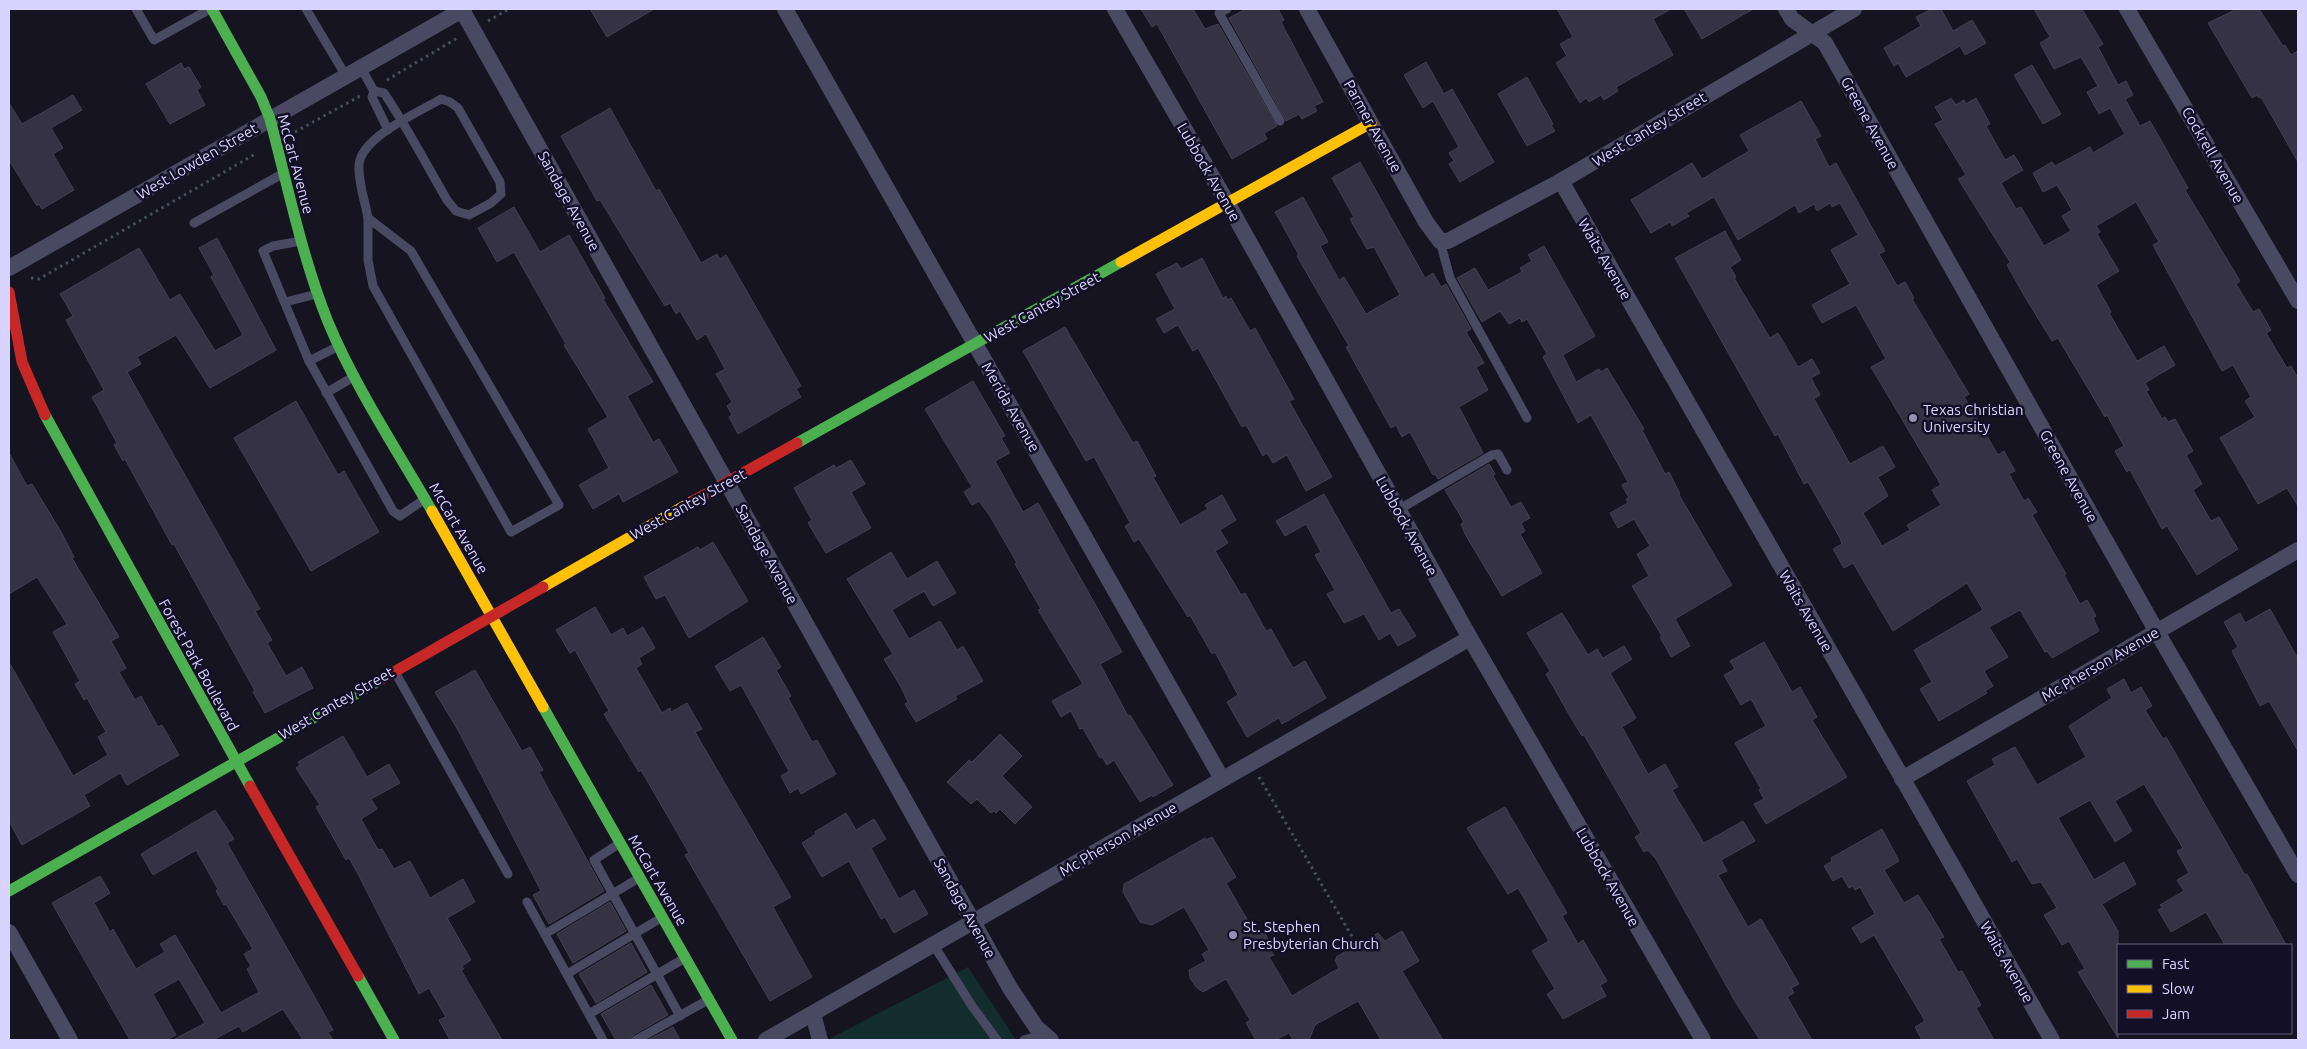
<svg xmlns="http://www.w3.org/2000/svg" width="2307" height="1049" viewBox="0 0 2307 1049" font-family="Ubuntu,sans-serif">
<rect width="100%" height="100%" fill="#161421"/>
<!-- green -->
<polygon fill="#132c2d" points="968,967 1016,1040 827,1040"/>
<!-- building -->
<g fill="#343243" stroke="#433f54">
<polygon points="590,9 654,9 607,37"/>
<polygon points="1141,9 1193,9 1205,29 1218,24 1277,126 1264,133 1267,139 1232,159 1157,24 1152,27"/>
<polygon points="1246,9 1278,9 1284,20 1281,22 1323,102 1314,106 1317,111 1302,119 1299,114 1286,121 1229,18"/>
<polygon points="1557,9 1671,9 1653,19 1673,55 1616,87 1618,91 1604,100 1601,95 1589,102 1586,98 1580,103 1556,63 1567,56 1560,44 1573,37"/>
<polygon points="1684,9 1753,9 1702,39"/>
<polygon points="1932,9 1941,9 1953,31 1972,20 1986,43 1965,55 1960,46 1906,77 1898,63 1894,66 1884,48 1921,26 1916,17"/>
<polygon points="2034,9 2082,9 2103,44 2098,47 2118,85 2126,81 2133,95 2125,99 2140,126 2150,121 2188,188 2185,190 2240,281 2236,284 2253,312 2259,309 2271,330 2266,333 2287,368 2291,366 2298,379 2298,506 2287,488 2258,504 2220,438 2255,417 2245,401 2251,397 2233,365 2222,371 2153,245 2159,242 2136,202 2096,226 2100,232 2097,234 2119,271 2096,285 2111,312 2109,313 2137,361 2164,346 2175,365 2145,383 2149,390 2146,391 2162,419 2165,417 2168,422 2175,419 2193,451 2186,455 2202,484 2193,490 2211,521 2219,517 2238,549 2197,575 2167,526 2162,529 2130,470 2127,472 2115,451 2124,446 2107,415 2105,417 2058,338 2052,341 2025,297 2007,265 2010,262 1958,179 1966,175 1935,124 1943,120 1935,107 1951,98 1956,105 1964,100 1966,104 1976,98 1990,124 1986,126 2005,160 2014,155 2023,170 2001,183 2016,209 2021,207 2044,246 2071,231 2062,216 2072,210 2057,185 2043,192 2033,173 2052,162 2055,166 2090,147 2093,153 2125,134 2110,108 2099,114 2087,92 2098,86 2081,57 2054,69 2040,43 2050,37"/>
<polygon points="2237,9 2259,9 2283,46 2285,45 2291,55 2298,51 2298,162 2261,97 2259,98 2257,95 2252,98 2208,23"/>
<polygon points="1426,62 1444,94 1452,89 1494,162 1460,182 1449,164 1454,161 1449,153 1459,147 1433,101 1423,108 1404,75"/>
<polygon points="181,63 184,69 189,67 201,87 197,90 205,105 170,124 146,84"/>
<polygon points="2032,65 2061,114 2045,123 2043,124 2014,75"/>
<polygon points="1527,77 1553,124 1551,125 1555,131 1527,146 1498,94"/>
<polygon points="73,95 82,110 51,128 63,148 53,154 74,190 42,209 39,204 37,206 9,160 9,103 22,124"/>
<polygon points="1801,101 1821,136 1815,139 1829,167 1836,163 1885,251 1879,254 1897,286 1905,282 1914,298 1912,299 1969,394 1964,397 1998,455 2004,451 2015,471 2009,474 2024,501 2028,498 2037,512 2032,515 2066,574 2064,575 2080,604 2087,600 2096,616 2093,618 2099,631 2052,658 2047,651 2045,652 2020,610 1989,627 2008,657 1984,671 1993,686 1985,691 1987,693 1939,721 1920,689 1932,682 1914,650 1983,610 1967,583 1893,631 1853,563 1844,568 1833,549 1842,544 1840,538 1808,482 1804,484 1778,434 1775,436 1675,258 1725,231 1741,260 1730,267 1736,277 1734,278 1770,338 1778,333 1798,367 1812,359 1820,373 1811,378 1820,395 1814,399 1850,464 1883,446 1895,467 1878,477 1888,496 1863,513 1882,546 1910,530 1907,525 1941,505 1932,490 1941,485 1871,367 1886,359 1856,305 1822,323 1812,305 1850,284 1831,250 1858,235 1840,203 1832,207 1830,203 1817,211 1814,204 1799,213 1795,205 1738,240 1714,197 1686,213 1689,216 1672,226 1670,222 1651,233 1631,200 1692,163 1702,179 1749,151 1740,135"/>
<polygon points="610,108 656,191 659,189 701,263 717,254 720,259 726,255 801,386 796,389 801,397 738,434 729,417 732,415 727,406 732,402 716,374 725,369 706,334 697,340 680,311 676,314 670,303 665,306 600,200 597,201 561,136"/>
<polygon points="1360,162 1425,278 1433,273 1441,287 1446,284 1471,329 1466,332 1484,363 1476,367 1488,390 1459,407 1483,453 1438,479 1435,474 1433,475 1410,432 1402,437 1396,425 1391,428 1346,347 1349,346 1297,256 1299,255 1275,212 1303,197 1328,242 1320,246 1339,280 1344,277 1366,314 1400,295 1374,247 1367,249 1350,219 1354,217 1332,178"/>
<polygon points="514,207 540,252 569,235 605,298 603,299 653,382 627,396 653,442 659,439 678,472 623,502 619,494 593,509 579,485 609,468 588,429 608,417 564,345 566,344 514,252 497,262 478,228"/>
<polygon points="217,238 276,350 210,388 176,335 137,357 141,364 127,372 260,609 255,611 272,640 267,643 286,676 302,667 313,688 265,713 253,692 255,691 174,544 172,545 125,459 123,461 114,445 117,443 92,397 104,390 66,320 73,316 60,294 139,248 170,300 180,294 215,351 243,335 211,277 214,275 199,248"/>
<polygon points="1544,246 1595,336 1563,355 1576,382 1599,369 1601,372 1607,368 1644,429 1642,430 1665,474 1669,472 1680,494 1679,495 1732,585 1675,619 1690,646 1671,657 1660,637 1662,636 1632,586 1649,576 1637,554 1650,546 1634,519 1618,528 1610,513 1628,503 1626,499 1629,498 1622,485 1628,482 1591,415 1578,423 1543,357 1547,354 1527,319 1522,322 1520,318 1509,324 1500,311 1482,322 1457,278 1475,268 1488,290 1522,272 1520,268 1532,261 1528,255"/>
<polygon points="1202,258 1223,298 1226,296 1227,300 1231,298 1250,331 1255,328 1294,399 1289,401 1332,477 1306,491 1287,455 1273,463 1267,453 1263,456 1246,425 1242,427 1198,348 1193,351 1178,325 1164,333 1156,319 1175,309 1156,274 1177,263 1181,269"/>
<polygon points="1065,327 1133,443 1137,441 1156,476 1153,477 1180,525 1208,509 1205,505 1222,495 1236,520 1220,530 1228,543 1215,551 1241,595 1245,593 1266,631 1271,629 1293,668 1305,661 1326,698 1282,724 1279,718 1247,737 1227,702 1238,695 1215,652 1212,654 1190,615 1188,617 1139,539 1134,542 1125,526 1130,523 1126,515 1094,457 1086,461 1023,351"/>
<polygon points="973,381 1005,436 1001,438 1010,453 995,461 1023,512 1038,503 1122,652 1100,664 1128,716 1130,715 1173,785 1153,797 1152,795 1140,802 1114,760 1107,765 1102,757 1100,758 1083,728 1080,729 1071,711 1061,717 1052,701 1083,684 1038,610 1041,609 1015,564 1017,563 990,516 979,501 972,505 964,492 972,487 925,409"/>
<polygon points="296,401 338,475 344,471 379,532 311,571 234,438"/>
<polygon points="9,453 27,486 32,484 60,530 74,557 72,558 119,637 111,641 126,668 119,672 135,700 141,696 158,727 162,725 179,755 127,785 120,773 84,795 90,806 22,845 9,821 9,662 73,776 108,755 98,737 106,732 87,698 84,700 75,684 80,681 53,632 67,624 37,577 9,594"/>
<polygon points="851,460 865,484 851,492 871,528 826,553 808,523 812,520 794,488 834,465 836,468"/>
<polygon points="1489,464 1495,474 1493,476 1511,507 1521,502 1530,518 1521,523 1525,531 1520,534 1542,573 1502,596 1465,534 1461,524 1464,522 1445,490"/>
<polygon points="1324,494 1391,613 1399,609 1416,636 1398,646 1390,633 1379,640 1364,614 1344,623 1327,594 1335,590 1315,555 1321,552 1306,524 1285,536 1276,521"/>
<polygon points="713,542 748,601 689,638 665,595 656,599 644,577 698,547 700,550"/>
<polygon points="891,552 907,579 937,561 956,593 933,606 924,591 892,610 909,639 940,621 957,650 963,646 983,681 955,696 957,699 916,722 905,704 908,702 901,687 884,659 893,654 847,579"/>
<polygon points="595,607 611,635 623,628 627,636 643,627 655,648 639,658 642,664 636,668 662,713 670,708 671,712 687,703 702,729 695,732 791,897 773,907 812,977 770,1001 685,855 689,853 641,770 639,772 604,714 609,711 575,650 570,653 556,630"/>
<polygon points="2270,609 2298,659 2298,751 2269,701 2260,706 2232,651 2238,647 2224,622 2240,613 2245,623"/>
<polygon points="1562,613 1588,655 1597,649 1603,658 1624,646 1632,659 1610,673 1636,718 1622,727 1648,774 1665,764 1678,787 1672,790 1704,843 1743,821 1755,841 1721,860 1727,871 1718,875 1748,927 1761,919 1799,984 1791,988 1794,993 1787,997 1812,1040 1760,1040 1736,1003 1656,859 1648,850 1644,852 1635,837 1641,833 1584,735 1582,736 1570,716 1546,674 1550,671 1527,633"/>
<polygon points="763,637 781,667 776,670 791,696 788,698 812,742 817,740 836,774 801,794 798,788 790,793 781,776 789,771 741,685 730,691 715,666"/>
<polygon points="1764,642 1792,692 1800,687 1817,717 1812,720 1847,777 1766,824 1754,804 1764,799 1759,790 1761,789 1735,743 1766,726 1751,699 1741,705 1724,675 1735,669 1730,661"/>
<polygon points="475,670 522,751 530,747 543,770 539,772 604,891 549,924 533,895 541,891 458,730 435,692"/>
<polygon points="2124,679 2131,693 2141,687 2152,706 2145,710 2163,739 2166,737 2245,875 2247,874 2286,945 2225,945 2206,912 2171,932 2158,910 2162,908 2160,905 2184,891 2177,880 2189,873 2177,851 2183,848 2144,784 2115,801 2132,831 2115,842 2090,800 2058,818 2094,880 2124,862 2136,884 2102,904 2118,931 2118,1038 2078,972 2085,969 2069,941 2062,945 2044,915 2057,908 2041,882 2032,884 2017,859 2012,862 1967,781 1995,765 1992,759 2015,747 2037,785 2086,757 2069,726 2112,698 2107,689"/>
<polygon points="1000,734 1022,756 1002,776 1032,807 1015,824 1000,809 996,813 994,811 991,813 977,799 971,804 947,782 969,760 972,762"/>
<polygon points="343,736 367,777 389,764 400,783 371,799 377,809 361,819 378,850 382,849 394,869 410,861 430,898 463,879 475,902 447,918 471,960 462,966 464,969 461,970 502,1040 450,1040 439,1020 446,1017 429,988 419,994 357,872 349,858 346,860 316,807 320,805 296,768 300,765 298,762"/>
<polygon points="1505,807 1567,913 1562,916 1578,944 1583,940 1607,981 1600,985 1606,996 1563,1019 1547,994 1555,989 1532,951 1549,941 1518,888 1508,894 1467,828"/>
<polygon points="215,810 234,839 227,843 313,994 333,1030 328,1032 333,1040 303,1040 283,1009 243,1032 239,1026 213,1040 173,1040 205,1023 179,979 153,994 176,1035 167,1040 130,1040 52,903 100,876 110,893 94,903 110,932 113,929 136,969 165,952 160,944 175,935 221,1013 259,992 247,969 251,966 244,954 253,949 226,904 224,905 216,891 218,889 196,850 153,875 141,854"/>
<polygon points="846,813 856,830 874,819 886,839 871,848 899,899 914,890 928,914 894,933 885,917 881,919 849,861 822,877 802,843 816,834 815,832 818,830"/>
<polygon points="1882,829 1899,861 1884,870 1904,903 1918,895 1932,917 1944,937 1939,939 1958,972 1962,971 1981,1005 1976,1008 1994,1040 1922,1040 1915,1027 1925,1021 1874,935 1861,943 1852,928 1875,914 1860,887 1855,890 1853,886 1849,888 1842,876 1833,881 1824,866 1832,861 1831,858"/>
<polygon points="1212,837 1236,877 1226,883 1255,933 1259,930 1262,934 1264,932 1273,948 1270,950 1274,955 1269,957 1292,996 1339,968 1335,960 1337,959 1336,957 1378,933 1385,941 1402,931 1419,961 1402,971 1443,1040 1381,1040 1358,1001 1315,1025 1309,1040 1293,1040 1289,1033 1275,1040 1256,1040 1246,1023 1250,1020 1226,979 1203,992 1196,987 1190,978 1189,970 1206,961 1202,954 1209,950 1184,907 1152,925 1140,922 1123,892 1124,884 1205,838 1206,840"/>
<polygon points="610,902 626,931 573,963 557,934"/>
<polygon points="631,943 647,972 596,1003 579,974"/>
<polygon points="651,985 668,1015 633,1035 630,1040 616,1040 601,1014"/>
<polygon points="673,1027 680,1040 648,1040"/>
</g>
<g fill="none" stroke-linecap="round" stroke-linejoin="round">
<!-- path -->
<g stroke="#44505f" stroke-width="3" stroke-dasharray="2.5 4" stroke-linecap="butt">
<polyline points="488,21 509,9"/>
<polyline points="387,80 459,37"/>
<polyline points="295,132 360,96"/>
<polyline points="31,278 39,279 257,153"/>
<polyline points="1259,777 1357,945"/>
</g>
<!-- lane -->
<g stroke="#4a4962" stroke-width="9">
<polyline points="136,9 154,40 210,9"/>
<polyline points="306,9 346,76"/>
<polyline points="1227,9 1219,13 1280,121"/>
<polyline points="361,68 374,91 372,97 388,130"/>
<polygon points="368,218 411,251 559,505 511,532 373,286 368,260"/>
<path d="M368,218C365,201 358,182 359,165C361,137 419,112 441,99L450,102L458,108L500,182L501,194L491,203L469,215L456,211L447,200C426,164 407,127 384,93L374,91"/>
<polyline points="194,223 284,173"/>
<polyline points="301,241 273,246 263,251 309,361 393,511 400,516 425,499"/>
<polyline points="1440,241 1450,278 1527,418"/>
<polyline points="285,302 317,294"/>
<polyline points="309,361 339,346"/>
<polyline points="326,393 355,376"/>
<polyline points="1398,510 1492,455 1498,454 1507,470"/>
<polyline points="395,672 508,874"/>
<polyline points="620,843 594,860 680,1016"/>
<polyline points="527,902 603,1040"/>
<polyline points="545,934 639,878"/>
<polyline points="933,944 972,1006 997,1040"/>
<polyline points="567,974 661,918"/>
<polyline points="589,1014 685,958"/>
<polyline points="636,1040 708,1000"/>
<polyline points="1024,1040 1044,1034"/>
</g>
<!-- street -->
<g stroke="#4a4962" stroke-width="16">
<polyline points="785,9 1222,779"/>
<polyline points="1115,9 1228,204 1470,638 1703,1040"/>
<polyline points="1307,9 1426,222 1440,241 1448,241 1561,181 1854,9"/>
<polyline points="1786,9 1792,19 1825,43 2157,632 2298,875"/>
<polyline points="2127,9 2298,301"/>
<polyline points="462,10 1010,988 1036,1027 1051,1040"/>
<polyline points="1561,181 2052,1040"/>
<polyline points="9,268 464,9"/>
<polyline points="1902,779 2298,550"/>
<polyline points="9,932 70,1040"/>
<polyline points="813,1014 820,1040"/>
<polyline points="766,1040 1470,638"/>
</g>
<!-- fast -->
<g stroke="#4caf50" stroke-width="11">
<path d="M212,9L261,97L270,119C288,187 302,257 328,322C355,387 397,450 432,511"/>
<polyline points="45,415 250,786"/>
<polyline points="797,443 1121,262"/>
<polyline points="543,707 732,1040"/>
<polyline points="9,891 380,680"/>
<polyline points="358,976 394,1040"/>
</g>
<!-- slow -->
<g stroke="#ffc107" stroke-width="11">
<polyline points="1121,262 1371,123"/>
<polyline points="432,511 543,707"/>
<polyline points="543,587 693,501"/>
</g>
<!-- jam -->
<g stroke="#c62828" stroke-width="11">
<polyline points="9,292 22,362 45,415"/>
<polyline points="693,501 797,443"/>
<polyline points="380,680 543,587"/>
<polyline points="250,786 358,976"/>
</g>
</g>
<!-- markers -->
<g fill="#9591b1" stroke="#130f26" stroke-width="2">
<circle cx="1913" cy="418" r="5"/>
<circle cx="1233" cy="935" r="5"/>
</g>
<g text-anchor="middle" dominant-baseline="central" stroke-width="5" stroke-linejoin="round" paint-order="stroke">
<!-- street labels -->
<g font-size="15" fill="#d9d4ff" stroke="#130f26">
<text transform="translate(1870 123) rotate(61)">Greene Avenue</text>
<text transform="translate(1373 126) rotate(61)">Parmer Avenue</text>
<text transform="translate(1649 129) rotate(-31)">West Cantey Street</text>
<text transform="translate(2213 155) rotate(60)">Cockrell Avenue</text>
<text transform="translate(197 161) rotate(-30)">West Lowden Street</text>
<text transform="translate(296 164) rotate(75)">McCart Avenue</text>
<text transform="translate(1209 172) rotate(60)">Lubbock Avenue</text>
<text transform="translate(569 201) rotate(61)">Sandage Avenue</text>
<text transform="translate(1605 259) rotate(60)">Waits Avenue</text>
<text transform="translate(1042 307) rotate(-29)">West Cantey Street</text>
<text transform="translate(1011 407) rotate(60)">Merida Avenue</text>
<text transform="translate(2069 476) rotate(61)">Greene Avenue</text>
<text transform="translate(688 504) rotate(-29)">West Cantey Street</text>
<text transform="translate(1407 526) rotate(61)">Lubbock Avenue</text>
<text transform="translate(459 528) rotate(60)">McCart Avenue</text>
<text transform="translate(767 554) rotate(61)">Sandage Avenue</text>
<text transform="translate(1806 611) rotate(60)">Waits Avenue</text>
<text transform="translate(2100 664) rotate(-30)">Mc Pherson Avenue</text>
<text transform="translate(199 665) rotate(61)">Forest Park Boulevard</text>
<text transform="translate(336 703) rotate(-30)">West Cantey Street</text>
<text transform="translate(1118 839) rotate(-30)">Mc Pherson Avenue</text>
<text transform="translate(1608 877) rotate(60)">Lubbock Avenue</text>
<text transform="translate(658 880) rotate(60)">McCart Avenue</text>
<text transform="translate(965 908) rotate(61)">Sandage Avenue</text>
<text transform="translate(2007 962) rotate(60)">Waits Avenue</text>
</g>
<!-- poi labels -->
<g font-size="15" fill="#d9d4ff" stroke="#130f26" text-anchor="start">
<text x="1923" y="409">Texas Christian<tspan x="1923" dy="17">University</tspan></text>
<text x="1243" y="926">St. Stephen<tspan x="1243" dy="17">Presbyterian Church</tspan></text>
</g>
</g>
<!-- border -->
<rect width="2307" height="1049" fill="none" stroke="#d9d4ff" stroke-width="20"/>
<!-- legend -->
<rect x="2117" y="944" width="175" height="90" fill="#130f26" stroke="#625e7d"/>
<rect x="2127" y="960" width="25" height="8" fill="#4caf50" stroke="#625e7d"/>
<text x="2162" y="969" font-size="15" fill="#d9d4ff">Fast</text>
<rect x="2127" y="985" width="25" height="8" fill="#ffc107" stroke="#625e7d"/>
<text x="2162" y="994" font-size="15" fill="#d9d4ff">Slow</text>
<rect x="2127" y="1010" width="25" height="8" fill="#c62828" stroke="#625e7d"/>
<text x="2162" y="1019" font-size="15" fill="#d9d4ff">Jam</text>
</svg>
